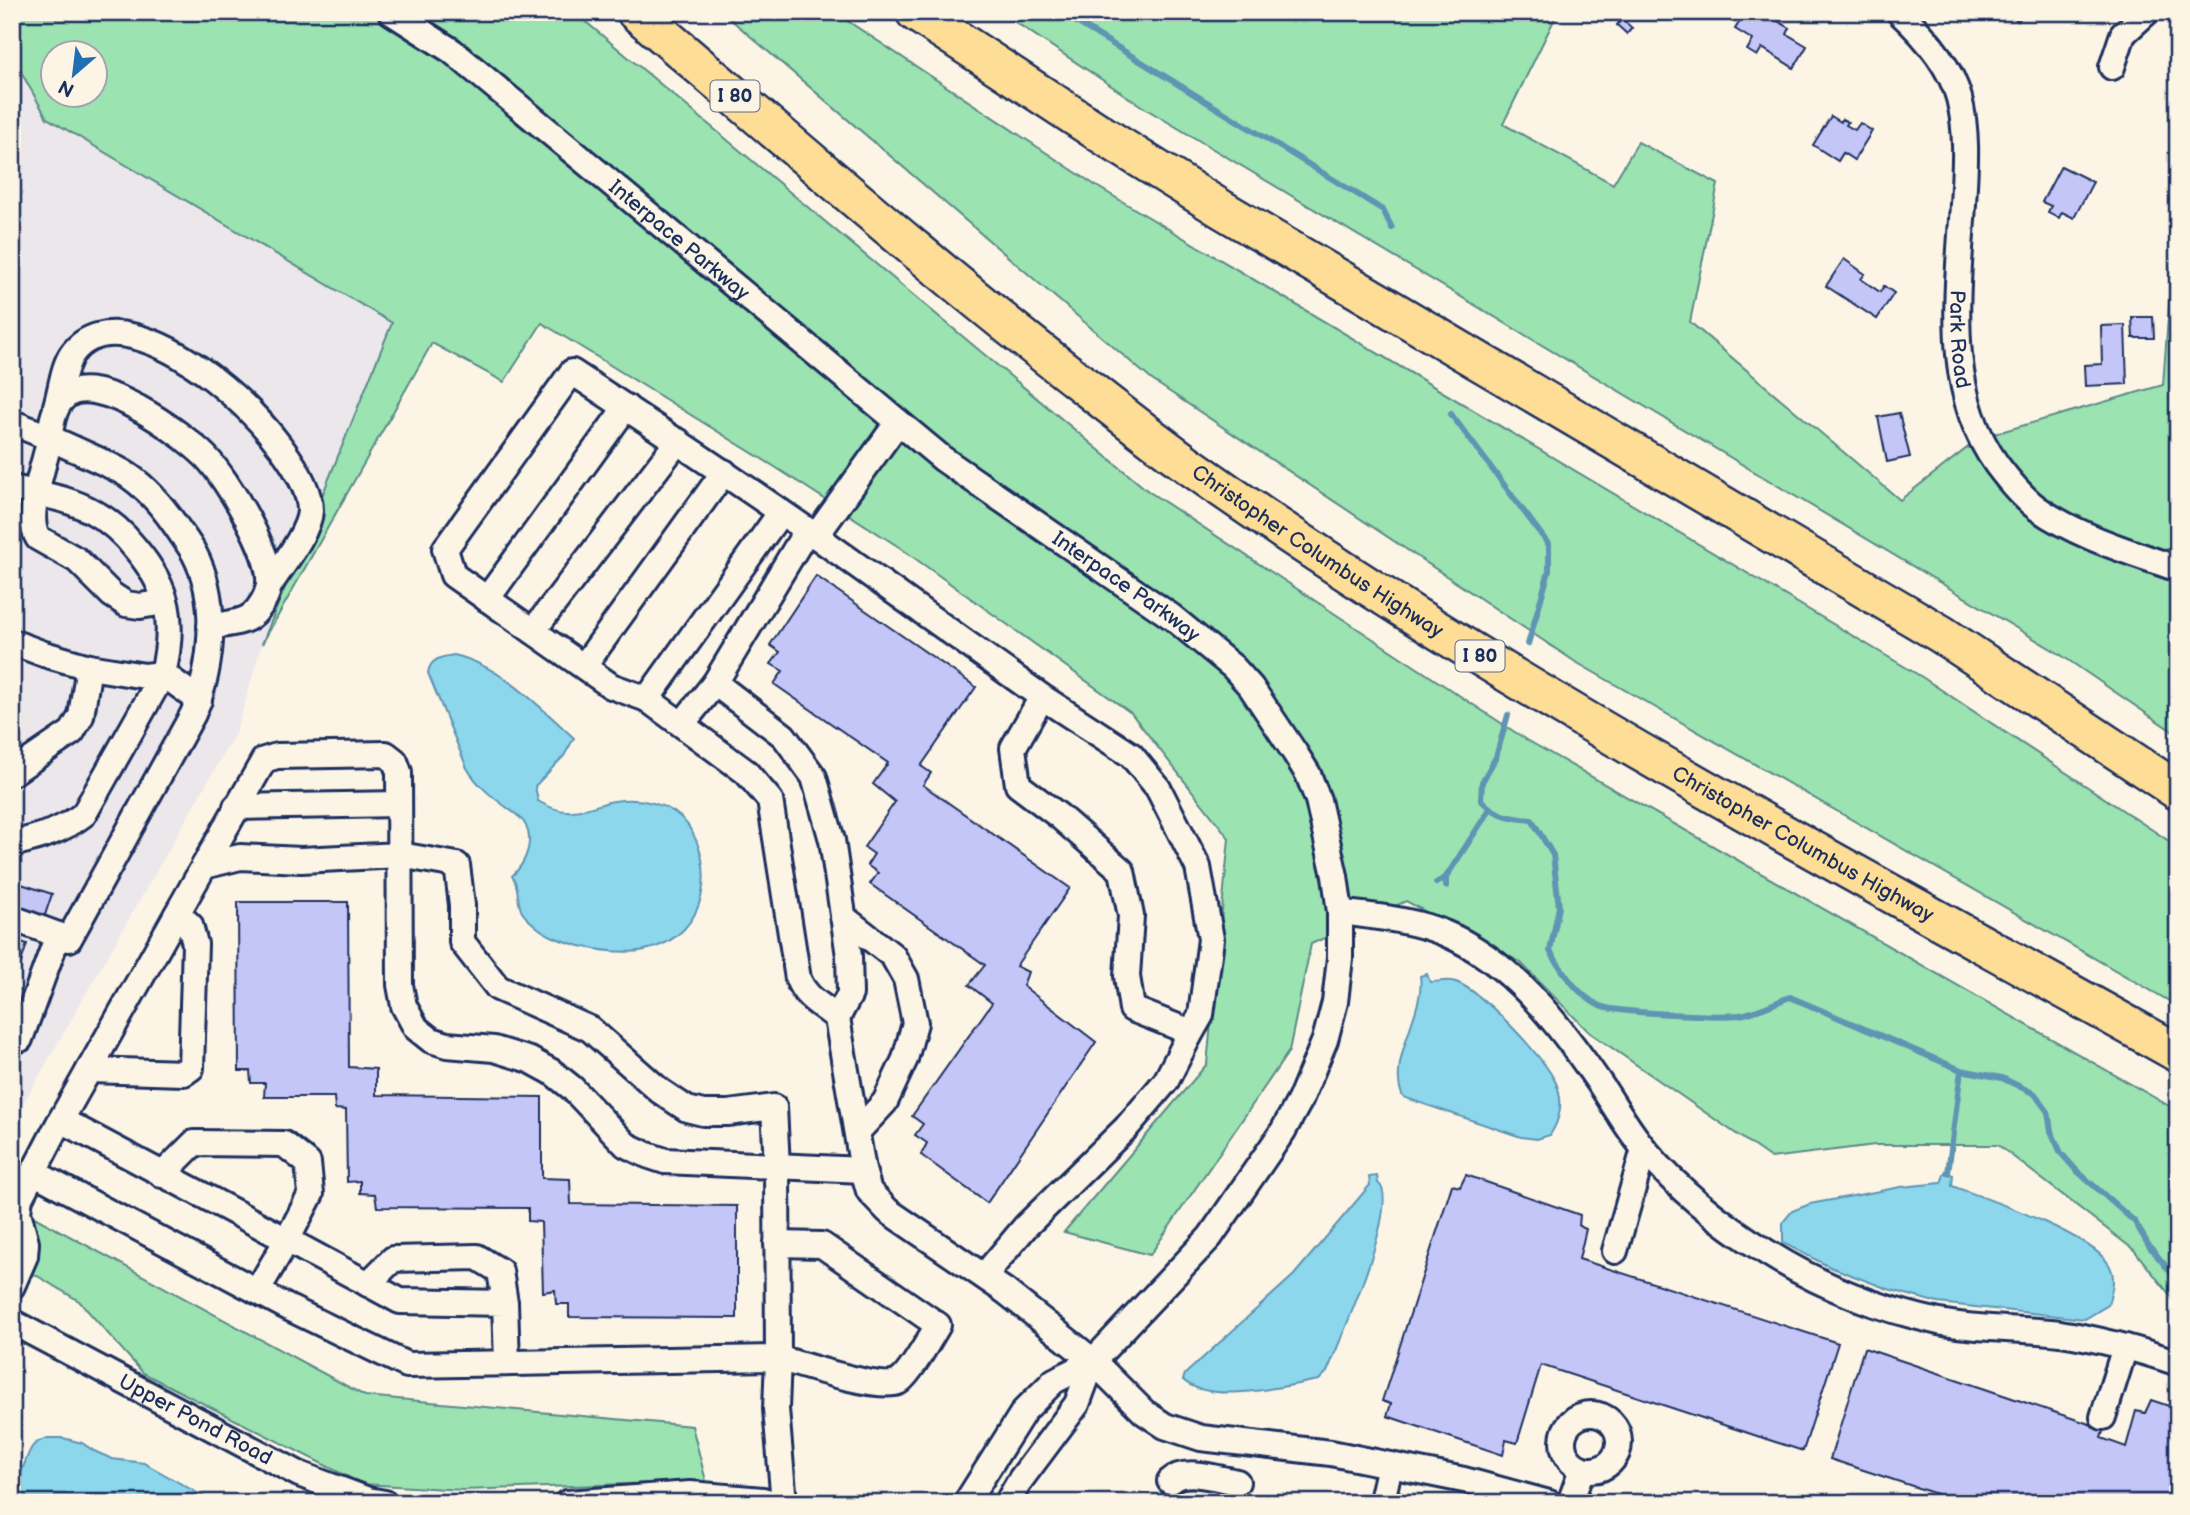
<svg xmlns="http://www.w3.org/2000/svg" width="2190" height="1515" viewBox="0 0 2190 1515" font-family="'Balsamiq Sans',sans-serif">
<rect width="100%" height="100%" fill="#fcf5e5"/>
<filter id="ink" filterUnits="userSpaceOnUse"><feTurbulence type="fractalNoise" baseFrequency=".0143" numOctaves="2"/><feDisplacementMap in="SourceGraphic" scale="14" xChannelSelector="R" yChannelSelector="G"/><feConvolveMatrix kernelMatrix="1 2 1 2 8 2 1 2 1" color-interpolation-filters="sRGB"/></filter>
<g filter="url(#ink)">
<!-- built -->
<polygon fill="#ebe7eb" points="12,56 47,118 393,323 262,644 236,732 12,1123"/>
<!-- green -->
<g fill="#9be3b1" stroke="#5b8988" stroke-width="2" fill-rule="evenodd">
<path d="M14,12H574L1148,491L1527,740L2178,1111V1305L2134,1250L1998,1145H1875L1771,1158L1589,1032L1520,962L1406,901L1311,944L1289,1051L1150,1255L1064,1232L1207,1064L1229,838L1131,713L899,547L775,467L542,323L504,382L432,343L262,644L392,323L47,118L12,56ZM52,52H94V94H52Z"/>
<polygon points="722,12 834,12 1098,187 1922,677 2178,847 2178,1006 1574,661 1152,380"/>
<polygon points="1000,12 1558,12 1503,124 1613,184 1638,142 1718,184 1690,322 1900,500 1980,438 2163,385 2174,237 2178,242 2178,735 2058,653 1146,109"/>
<polygon points="12,1205 365,1396 692,1426 706,1481 463,1490 362,1484 143,1373 79,1301 14,1262 17,1227"/>
</g>
<!-- water -->
<g fill="#8cd7ec" stroke="#5f94b3" stroke-width="2">
<path d="M454,655C501,666 539,706 574,738L564,756L535,786L538,801C548,807 561,812 573,811C587,810 601,803 614,801C639,797 671,803 687,824C718,868 706,935 649,949C627,955 602,951 580,946C566,942 549,937 537,927C532,923 525,917 522,912C516,901 520,886 512,876C526,863 536,839 523,821C520,816 511,811 506,807C490,795 477,785 467,768L428,673C430,659 441,657 454,655Z"/>
<path d="M1427,974L1430,982C1437,982 1445,980 1452,981C1477,985 1546,1059 1556,1083C1564,1101 1560,1120 1550,1135L1537,1139L1521,1137L1403,1097C1386,1061 1426,1011 1420,976Z"/>
<path d="M1945,1172L1953,1175L1952,1186C1988,1199 2087,1233 2108,1263C2117,1276 2112,1291 2108,1305L2085,1319L1938,1303L1888,1289L1830,1267L1783,1243V1222L1792,1211L1810,1204L1901,1187L1941,1183Z"/>
<path d="M1377,1176L1378,1183C1403,1200 1338,1345 1327,1372L1319,1380C1285,1386 1210,1405 1183,1380L1185,1374L1294,1275L1370,1185L1369,1177Z"/>
<path d="M48,1438H63L82,1443L94,1451L112,1459L144,1463L215,1503H13C15,1491 26,1456 32,1447C36,1441 42,1440 48,1438Z"/>
</g>
<g fill="none" stroke-linecap="round" stroke-linejoin="round">
<!-- stream -->
<g stroke="#5f94b3" stroke-width="6">
<polyline points="1060,12 1383,210 1392,228"/>
<polyline points="1451,414 1549,545 1549,571 1528,644"/>
<path d="M1508,715L1496,757L1482,782L1481,800C1496,816 1511,818 1532,820L1553,855L1559,907L1550,951C1563,972 1577,995 1600,1006C1615,1013 1719,1017 1739,1015C1755,1013 1774,1003 1790,997L1961,1070L2002,1078L2035,1094L2048,1112L2051,1131L2061,1153L2076,1170L2135,1222L2149,1246L2178,1281"/>
<polyline points="1436,883 1446,877"/>
<polyline points="1446,886 1446,877 1490,809"/>
<polyline points="1948,1173 1961,1070"/>
</g>
</g>
<!-- building -->
<g fill="#c4c6f8" stroke="#1b2f5e" stroke-width="2">
<polygon points="1746,12 1771,12 1769,16 1790,28 1787,34 1807,46 1794,68 1762,48 1757,56 1747,50 1753,40 1735,29"/>
<polygon points="2007,12 2025,12 2018,21"/>
<polygon points="1622,19 1632,28 1627,34 1617,25"/>
<polygon points="1831,116 1841,122 1842,119 1848,122 1846,125 1855,130 1860,123 1872,131 1854,160 1843,153 1838,161 1813,145"/>
<polygon points="2061,166 2093,182 2074,218 2062,212 2059,218 2048,212 2051,206 2042,202"/>
<polygon points="1844,259 1865,274 1861,279 1880,292 1884,286 1894,293 1877,319 1826,286"/>
<polygon points="2132,317 2153,317 2154,338 2133,338"/>
<polygon points="2125,325 2127,384 2085,386 2084,365 2102,364 2101,326"/>
<polygon points="1899,413 1910,457 1887,462 1878,417"/>
<polygon points="816,576 976,687 921,766 931,773 923,785 1070,888 1016,966 1028,972 1023,986 1096,1042 987,1203 921,1155 927,1143 915,1135 923,1124 912,1116 992,1003 969,985 985,965 870,884 878,873 867,865 874,854 864,847 895,802 873,784 888,763 774,684 783,671 771,664 780,652 770,645"/>
<polygon points="12,881 52,894 44,918 12,907"/>
<polygon points="238,902 348,902 349,1067 376,1069 376,1095 542,1097 542,1178 570,1179 571,1204 737,1206 737,1318 569,1317 569,1304 556,1304 555,1290 543,1292 541,1222 528,1221 528,1208 377,1207 375,1194 360,1193 360,1181 347,1182 346,1110 335,1109 334,1097 264,1097 265,1083 251,1083 250,1071 239,1071"/>
<polygon points="12,939 27,944 12,990"/>
<polygon points="1466,1175 1580,1215 1579,1226 1586,1229 1579,1259 1838,1343 1803,1451 1541,1365 1517,1443 1506,1440 1503,1455 1387,1416 1391,1404 1382,1401 1452,1185 1460,1187"/>
<polygon points="1864,1348 2104,1429 2101,1438 2126,1447 2136,1411 2145,1413 2151,1400 2178,1409 2178,1503 1964,1503 1830,1459"/>
</g>
<g fill="none" stroke-linecap="round" stroke-linejoin="round">
<!-- minor casing -->
<g stroke="#1b2f5e" stroke-width="30">
<g id="minor">
<path id="s1" d="M391,12L452,51L943,459L1172,617L1233,667L1251,687L1295,753L1308,774L1318,800L1335,876L1340,912V958L1335,1002L1325,1040L1300,1100L1283,1131L1210,1237L1093,1361L1054,1381L1024,1411L966,1503"/>
<path id="s2" d="M1899,12C1924,35 1950,65 1959,98C1968,133 1965,168 1963,204C1958,291 1943,390 1997,465C2009,481 2021,496 2037,508C2078,537 2131,552 2178,569"/>
<polyline points="2112,67 2123,34 2147,12"/>
<path d="M56,406C61,390 63,367 72,354C129,276 311,445 310,511C309,532 281,567 269,586"/>
<path d="M12,423C36,431 58,442 81,452C97,460 114,466 129,476C148,489 163,507 176,526C182,535 189,544 194,553C219,600 213,666 193,714L69,939L12,918"/>
<path d="M12,488C40,494 70,498 95,513C111,522 124,534 135,548C170,589 175,622 163,674L84,814C62,831 40,837 12,844"/>
<path d="M781,512L647,699L611,686L453,575L445,549L572,372C651,424 730,476 807,530L816,536L898,422"/>
<polyline points="816,536 1042,697 1013,748 1018,785 1059,816 1122,871 1131,916 1127,976 1132,1009 1185,1030 1189,1036 1201,1015 1211,939 1198,867 1158,788 1131,755 1042,697"/>
<polyline points="487,599 626,407"/>
<path d="M165,602L140,606L126,604L112,595L77,560L38,538C25,518 42,472 47,450C51,432 51,407 66,396C97,371 183,434 206,457C227,479 272,553 269,584C268,595 260,609 251,616C240,624 223,624 210,627"/>
<polyline points="533,631 678,441"/>
<polyline points="12,642 44,654 89,667"/>
<polyline points="584,666 724,472"/>
<polyline points="715,683 807,530"/>
<path d="M647,699L746,772L770,800L798,979C806,999 821,1004 837,1018L863,1170L869,1191L888,1211L1005,1291L1093,1361L1144,1412L1165,1426L1201,1438L1331,1453L1464,1480L1549,1503"/>
<polyline points="682,724 715,683 784,736 814,777 832,840 849,956 850,994 837,1018"/>
<polyline points="12,773 72,732 81,716 89,667 145,676 163,674 199,700"/>
<polyline points="236,807 399,804"/>
<polyline points="204,866 264,760 277,756 386,754 395,761 399,772 400,985 404,1006 416,1028 431,1040 447,1045 494,1049 530,1060 552,1072 572,1088 626,1145 647,1155 665,1161 863,1170"/>
<path d="M1340,912C1374,917 1412,919 1444,933C1510,960 1559,1024 1598,1081C1614,1104 1628,1130 1646,1151C1680,1192 1723,1225 1768,1253C1819,1285 1879,1309 1939,1322C1978,1330 2020,1328 2060,1333C2100,1339 2140,1350 2178,1363"/>
<polyline points="843,917 893,956 906,979 915,1023 905,1059 885,1102 857,1132"/>
<polyline points="20,1039 58,935"/>
<polyline points="89,1070 184,1073 191,1068 195,944 190,925 177,914"/>
<polyline points="61,1120 287,1240 257,1291"/>
<path d="M33,1172L287,1307L407,1365L778,1358C799,1364 881,1391 898,1382C908,1377 931,1337 938,1325L822,1245L777,1244"/>
<polyline points="162,1175 194,1143 284,1144 308,1163 311,1194 287,1240 400,1301 505,1303 507,1363"/>
<polyline points="1615,1251 1644,1149"/>
<polyline points="984,1276 1026,1226 1126,1128 1166,1081 1189,1036"/>
<polyline points="368,1284 393,1259 477,1257 500,1271 505,1303"/>
<polyline points="12,1286 25,1256 26,1243 18,1212 20,1198 58,1125 204,866 240,857 301,860 400,855 457,865 462,905 462,942 498,988 590,1029 660,1091 687,1109 703,1113 728,1113 774,1107 777,1167 778,1358 776,1409 784,1503"/>
<path id="s3" d="M12,1322L299,1474L368,1500L385,1503"/>
<circle cx="1591" cy="1442" r="28"/>
<polyline points="2103,1417 2125,1347"/>
<polyline points="1390,1465 1383,1496 1392,1503"/>
<path d="M1170,1481C1185,1467 1219,1479 1237,1482"/>
<polyline points="567,1503 690,1494 763,1500 774,1503"/>
<polyline points="1007,1503 1021,1479 1077,1404 1093,1361"/>
<polyline points="1570,1503 1582,1469"/>
</g>
</g>
<!-- highway casing -->
<g stroke="#1b2f5e" stroke-width="42">
<g id="highway">
<path id="s4" d="M636,12C786,139 934,270 1090,390C1122,415 1154,440 1187,464C1501,687 1843,865 2178,1053"/>
<polyline points="915,12 1115,143 1223,210 1941,634 2178,791"/>
</g>
</g>
<!-- minor -->
<use href="#minor" stroke="#fcf5e5" stroke-width="24"/>
<!-- highway -->
<use href="#highway" stroke="#fedd96" stroke-width="37"/>
</g>
</g>
<g text-anchor="middle" dominant-baseline="central" stroke-width="7" stroke-linejoin="round" paint-order="stroke">
<!-- shield labels -->
<g fill="#fcf5e5" stroke="#5e6a86" stroke-width="2">
<rect x="710.5" y="80.5" width="49" height="31" rx="5"/>
<rect x="1455.5" y="640.5" width="49" height="31" rx="5"/>
</g>
<g font-size="19" font-weight="bold" fill="#1b2f5e">
<text x="735" y="96">I 80</text>
<text x="1480" y="656">I 80</text>
</g>
<!-- street labels -->
<g font-size="21" fill="#1b2f5e" stroke="#fcf5e5">
<text stroke="none"><textPath href="#s1" startOffset="368">Interpace Parkway</textPath></text>
<text stroke="none"><textPath href="#s2" startOffset="348">Park Road</textPath></text>
<text stroke="none"><textPath href="#s4" startOffset="870">Christopher Columbus Highway</textPath></text>
<text stroke="none"><textPath href="#s1" startOffset="934">Interpace Parkway</textPath></text>
<text stroke="none"><textPath href="#s4" startOffset="1437">Christopher Columbus Highway</textPath></text>
<text stroke="none"><textPath href="#s3" startOffset="208">Upper Pond Road</textPath></text>
</g>
</g>
<!-- margin -->
<rect width="2190" height="1515" fill="none" stroke="#fcf5e5" stroke-width="42"/>
<rect x="21" y="21" width="2148" height="1473" fill="none" stroke="#1b2f5e" stroke-width="2.5" filter="url(#ink)"/>
<!-- north arrow -->
<g transform="translate(74 74) rotate(208)"><circle r="33" fill="#fcf5e5" stroke="#a2a6af" stroke-width="2"/>
<path d="M0-5L12 26L0 18L-12 26Z" fill="#1f6fb2"/>
<text y="-10" font-size="19" font-weight="bold" text-anchor="middle" fill="#1b2f5e">N</text>
</g>
</svg>
